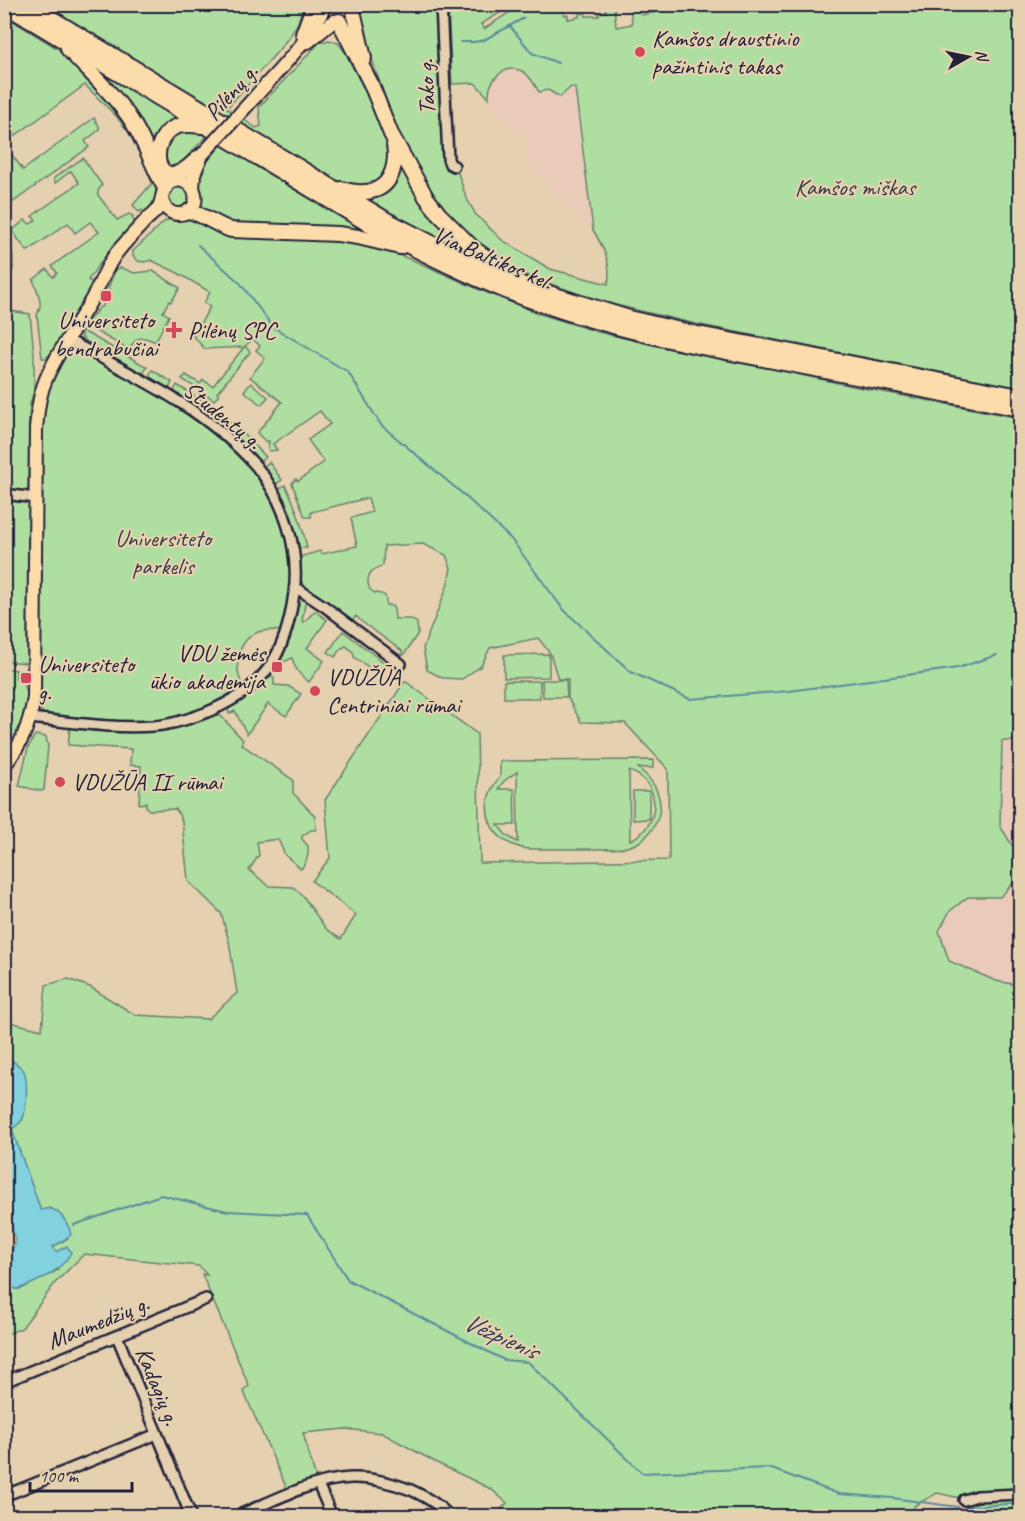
<svg xmlns="http://www.w3.org/2000/svg" width="1025" height="1521" viewBox="0 0 1025 1521" font-family="Caveat,sans-serif">
<rect width="100%" height="100%" fill="#e5d0af"/>
<filter id="ink" filterUnits="userSpaceOnUse"><feTurbulence type="fractalNoise" baseFrequency=".0167" numOctaves="2"/><feDisplacementMap in="SourceGraphic" scale="12" xChannelSelector="R" yChannelSelector="G"/><feConvolveMatrix kernelMatrix="1 2 1 2 8 2 1 2 1" color-interpolation-filters="sRGB"/></filter>
<g filter="url(#ink)">
<!-- built -->
<g fill="#eacbba">
<polygon points="505,70 519,70 529,77 539,92 548,90 560,97 571,87 575,88 593,230 556,195 525,158 528,139 501,117 491,105 489,98 488,90 493,79"/>
<polygon points="1002,741 1020,741 1020,1009 1018,985 996,981 949,961 939,931 950,911 968,897 1000,897 1014,848 1000,826"/>
</g>
<!-- green -->
<g fill="#aedfa0" stroke="#68806e" stroke-width="1.5" fill-rule="evenodd">
<path d="M522,4L563,5L564,15H568V19L579,17V14L585,13L586,16H599V13L606,12L605,5H614L616,27L632,24L630,5H640L642,15L658,12V4L1020,5V388L696,324L616,305L579,294L515,271L494,260L465,236L426,189L403,145L380,83L360,23L362,5H438L449,166L452,170H457L466,197L476,215L502,240L550,269L608,284C612,263 604,248 593,230L575,88L571,87L560,97L548,90L539,92C534,84 529,73 519,70C501,65 488,82 489,98L475,83L452,84L448,5H513L481,24L484,29Z"/>
<polygon points="41,5 303,5 298,23 291,34 278,51 227,108 256,128 261,126 259,107 319,43 329,40 338,43 345,52 385,131 482,262 437,241 360,197 198,97"/>
<path d="M5,16L68,55L89,77L122,113L135,133L157,180L155,182C158,195 154,204 144,213L142,210L139,212L133,205L152,183L135,140L116,116L85,85L5,143Z"/>
<polygon points="90,65 184,121 153,157"/>
<polygon points="94,118 99,126 99,130 85,141 89,147 5,208 5,145 23,170"/>
<polygon points="195,130 208,135 377,237 232,226 204,211 199,206 196,178 200,170 220,147 205,138 177,167 168,167 162,161 167,137 176,131"/>
<path d="M83,158L102,185L98,191V195L117,220L129,214L133,216L132,218L135,222L103,259L88,280L93,283L87,299L76,317L72,316L69,324L71,326L50,354L46,358H42L37,315C38,312 40,309 40,305C41,297 36,287 33,280L47,269L53,277L57,273L52,266L99,232L90,222L75,233L68,223L28,251H27L18,239L13,230L25,220L30,224L36,220L32,216L79,183L71,171L55,183L54,180V178Z"/>
<circle cx="179" cy="197" r="11"/>
<path d="M194,216L222,233L237,237L339,240L375,246L415,261L480,290L540,314L598,332L671,349L777,370L857,387L1020,418V741H1002L1000,826L1014,848L1018,878L1000,897H968L950,911L939,931L949,961L996,981L1018,985L1020,1009V1438L1015,1450L1016,1473L1020,1476V1509L969,1512L960,1498L937,1493L914,1506V1516H486L499,1511L507,1503L491,1489L439,1464L382,1433L345,1429L303,1433L316,1479L287,1489L243,1390L249,1386L202,1274L207,1275L199,1266L84,1254L55,1283L22,1328L5,1335L4,1287L8,1284C13,1289 16,1290 23,1288L58,1270L56,1252L53,1247L68,1238L50,1208L41,1210L40,1208L12,1130C14,1126 20,1123 22,1120C29,1109 16,1074 13,1061L5,1057V1021L42,1030L46,985L68,979L90,987L135,1015L208,1019L237,993L229,941L221,913L188,881L182,821L176,809L149,810L146,807V803L139,804L141,766L130,765L131,749L68,745L70,727C124,731 163,736 215,715L221,716L243,740L241,744L293,780V793L315,816L316,830H311L302,836V839L308,846C309,854 306,863 301,869L285,855L278,839L257,842L259,855L249,870L269,886L293,887L303,896L326,929L341,939L356,915L312,881L330,858L325,800L405,681L477,734L480,863L669,860L668,769L625,723L581,722L568,698V679H558L550,653L538,638L490,648L481,666L462,679L443,678L427,670L423,648L447,587L451,568L446,555L423,544L384,546L383,565C380,568 374,569 371,572C366,579 367,590 375,593C379,594 382,593 385,596C386,597 386,603 386,605L392,606L394,609L395,619H411L417,623L418,633L404,655H402V651L362,622L356,616L352,621L305,588L300,578L299,557L320,551L322,554L357,546L351,518L372,512L368,498L311,512V517H305L293,486L292,483L296,479L298,481L324,462L308,440L330,424L320,411L273,444L277,450L269,451L268,448L269,441L266,442L257,433L282,402L250,377L265,358L256,350L260,346L253,339L245,346L250,352L217,393L219,395L214,400L182,379L186,375L200,384L203,380L213,386L244,347L205,349L193,336L210,307L204,303L210,292L178,273L151,260L144,262L138,261L133,256V251L164,222L171,218Z"/>
<path d="M5,231C13,243 13,255 13,270L5,274Z"/>
<path d="M119,268H122L134,273L153,271L180,288L171,302L169,301L163,312L169,316L155,342C143,335 135,337 129,350L85,325L100,307H102L111,290L108,288L115,271Z"/>
<polygon points="4,310 30,314 34,354 34,391 30,404 29,418 28,490 26,492 8,492 8,426 4,425"/>
<polygon points="81,330 147,367 143,374 84,340 81,336"/>
<path d="M75,352L83,353C91,357 99,362 107,367C138,384 170,399 198,420C255,460 295,518 290,590C288,604 285,618 282,631C274,630 266,629 258,632C237,640 233,668 243,686L215,704L186,714L155,721H123L46,715L41,711L40,704L42,536V424L48,391L66,355Z"/>
<polygon points="152,370 172,382 169,389 148,378"/>
<polygon points="251,383 268,397 261,405 244,391"/>
<polygon points="177,385 211,407 206,413 174,391"/>
<polygon points="216,411 233,425 228,431 211,418"/>
<polygon points="238,428 266,457 259,462 232,435"/>
<polygon points="269,462 282,480 276,484 263,467"/>
<path d="M285,485C296,505 302,525 307,548H299L290,517L278,490Z"/>
<polygon points="4,497 29,501 31,504 31,535 28,535 27,652 30,652 29,662 27,663 5,661"/>
<path d="M302,596L306,598L302,621L304,622L315,611L327,620L307,648L324,661L309,682C299,674 296,671 292,658L284,662L281,660L293,626L299,599Z"/>
<polygon points="343,631 387,665 380,675 354,657 353,652 346,646 340,649 335,657 328,652"/>
<polygon points="549,654 549,677 504,678 504,655"/>
<path d="M5,668L16,670V679L21,680C39,706 18,736 5,759Z"/>
<polygon points="269,676 272,676 274,678 274,685 288,686 301,694 286,716 268,704 247,734 241,723 235,711 229,714 228,708 259,687"/>
<polygon points="542,680 566,680 567,697 543,697"/>
<rect x="504" y="681" width="36" height="17"/>
<polygon points="35,735 46,737 48,746 44,790 41,791 19,786 28,748"/>
<path d="M653,760V768H638C651,778 660,790 660,807C659,825 645,843 627,847C617,850 605,848 594,849C572,849 551,849 529,849C490,845 474,806 500,777V761ZM629,771C662,781 662,827 630,840ZM517,772L518,842H517L506,835L498,825H515L514,789H498L504,781Z"/>
<polygon points="633,791 649,791 649,819 633,820"/>
</g>
<!-- water -->
<path fill="#81d1de" stroke="#5b8b9d" stroke-width="1.5" d="M4,1057C11,1060 20,1065 24,1071C28,1079 27,1112 22,1120C20,1124 14,1126 12,1130L40,1208L41,1210C45,1209 49,1208 52,1209C61,1212 70,1226 71,1235L53,1247L56,1252L67,1246L71,1252C62,1271 38,1282 18,1289L12,1288L8,1284L5,1276V1265L15,1244V1237L5,1207Z"/>
<g fill="none" stroke-linecap="round" stroke-linejoin="round">
<!-- stream -->
<g stroke="#5b8b9d" stroke-width="2">
<polyline points="510,26 532,53 558,63"/>
<polyline points="460,42 474,42 484,40 524,18"/>
<polyline points="198,245 240,283 273,327 348,372 381,425 464,495 511,539 563,609 631,672 690,699 789,691 958,668 997,655"/>
<polyline points="74,1225 161,1195 227,1211 307,1215 348,1280 504,1360 528,1362 642,1473 769,1468 839,1494 892,1498 958,1507"/>
<polyline points="965,1507 1020,1503"/>
</g>
<!-- minor casing -->
<g stroke="#22223b" stroke-width="14">
<g id="minor">
<polyline points="441,4 448,159 450,164 454,166"/>
<polyline points="4,494 36,498"/>
<polyline points="295,587 324,606 401,664"/>
<path d="M30,718C70,722 113,729 153,726C171,725 189,719 205,713C265,689 286,655 294,593C300,550 284,499 256,466C205,408 134,376 68,340"/>
<polyline points="117,1336 191,1516"/>
<polyline points="4,1382 206,1299"/>
<polyline points="318,1484 332,1516"/>
<polyline points="4,1496 157,1434"/>
<polyline points="964,1500 977,1496 1020,1494"/>
<path d="M237,1516C273,1501 311,1480 351,1478C371,1477 393,1483 411,1490C424,1496 440,1505 449,1516"/>
</g>
</g>
<!-- major casing -->
<g stroke="#22223b" stroke-width="16">
<g id="major">
<polyline points="302,34 313,4"/>
<polyline points="308,42 334,21"/>
<path d="M254,98C274,75 313,37 323,9"/>
<polyline points="193,188 194,174 202,155"/>
<path d="M4,766C22,744 29,726 34,698L36,428C38,411 39,395 46,379C58,350 79,323 94,295C102,281 107,264 118,251C127,240 137,230 146,220C150,216 156,212 159,207C163,199 161,189 170,183C180,177 193,183 195,194C200,216 167,223 162,199"/>
</g>
</g>
<!-- highway casing -->
<g stroke="#22223b" stroke-width="18">
<g id="highway">
<polyline points="28,4 387,220 461,258 529,287 629,318 693,333 1020,396"/>
<path d="M4,5L378,230C429,257 481,283 535,302C613,330 694,346 774,361C856,377 938,393 1020,409"/>
<polyline points="354,15 364,58"/>
<polyline points="339,21 371,84 391,134 426,197 439,214 473,248 503,269"/>
<path d="M68,49C89,72 114,94 131,120C145,141 152,166 165,188"/>
<path d="M202,155C194,161 185,173 174,174C152,177 152,134 178,126C186,124 195,125 202,126"/>
<path d="M341,189C352,192 364,194 375,190C393,184 397,161 394,145"/>
<path d="M189,211C204,215 217,225 231,230L338,234L358,237L400,247"/>
</g>
</g>
<!-- minor -->
<use href="#minor" stroke="#e5d0af" stroke-width="9"/>
<!-- major -->
<use href="#major" stroke="#fddcac" stroke-width="12"/>
<!-- highway -->
<use href="#highway" stroke="#fddcac" stroke-width="14"/>
<!-- major-bridge casing -->
<g stroke="#22223b" stroke-width="16" stroke-linecap="butt">
<polyline id="major-bridge" points="202,155 254,98"/>
</g>
<!-- major-bridge -->
<use href="#major-bridge" stroke="#fddcac" stroke-width="12"/>
</g>
</g>
<!-- markers -->
<g fill="#d1495b" stroke="#e5d0af" stroke-width="2">
<circle cx="640" cy="52" r="6"/>
<rect x="100" y="290" width="12" height="12" rx="3"/>
<path d="M171 321h6v6h6v6h-6v6h-6v-6h-6v-6h6z"/>
<rect x="271" y="661" width="12" height="12" rx="3"/>
<rect x="20" y="672" width="12" height="12" rx="3"/>
<circle cx="315" cy="691" r="6"/>
<circle cx="60" cy="782" r="6"/>
</g>
<g text-anchor="middle" dominant-baseline="central" stroke-width="4.5" stroke-linejoin="round" paint-order="stroke">
<!-- poi labels -->
<g font-size="24" fill="#22223b" stroke="#e5d0af" text-anchor="start">
<text x="652" y="38">Kamšos draustinio<tspan x="652" dy="28">pažintinis takas</tspan></text>
<text x="106" y="320" text-anchor="middle">Universiteto<tspan x="106" dy="28">bendrabučiai</tspan></text>
<text x="188" y="330">Pilėnų SPC</text>
<text x="265" y="653" text-anchor="end">VDU žemės<tspan x="265" dy="28">ūkio akademija</tspan></text>
<text x="38" y="664">Universiteto<tspan x="38" dy="28">g.</tspan></text>
<text x="327" y="677">VDUŽŪA<tspan x="327" dy="28">Centriniai rūmai</tspan></text>
<text x="72" y="782">VDUŽŪA II rūmai</text>
</g>
<!-- street labels -->
<g font-size="24" fill="#22223b" stroke="#e5d0af">
<text transform="translate(426 87) rotate(-92)">Tako g.</text>
<text transform="translate(231 92) rotate(-48)">Pilėnų g.</text>
<text transform="translate(493 258) rotate(23)">Via Baltikos kel.</text>
<text transform="translate(223 415) rotate(39)">Studentų g.</text>
<text transform="translate(98 1322) rotate(-22)">Maumedžių g.</text>
<text transform="translate(158 1386) rotate(68)">Kadagių g.</text>
</g>
<!-- park labels -->
<g font-size="24" fill="#373e4a" stroke="#e5d0af">
<text x="855" y="187">Kamšos miškas</text>
<text x="163" y="538">Universiteto<tspan x="163" dy="28">parkelis</tspan></text>
</g>
<!-- water labels -->
<g font-size="26" font-style="italic" fill="#303c53" stroke="#e5d0af">
<text transform="translate(501 1336) rotate(24)">Vėžpienis</text>
</g>
</g>
<!-- margin -->
<rect width="1025" height="1521" fill="none" stroke="#e5d0af" stroke-width="24"/>
<rect x="12" y="12" width="1001" height="1497" fill="none" stroke="#22223b" stroke-width="2" filter="url(#ink)"/>
<!-- north arrow -->
<g transform="translate(968 57) rotate(81)" stroke="#e5d0af" stroke-width="4.5" paint-order="stroke">
<path d="M0-4.5L10 22L0 15L-10 22Z" fill="#22223b"/>
<text y="-9" font-size="16" font-weight="bold" text-anchor="middle" fill="#22223b">N</text>
</g>
<!-- scale -->
<path d="M30 1482v9h102v-9" fill="none" stroke="#22223b" stroke-width="3"/>
<text x="39" y="1482" font-size="18" fill="#22223b" stroke="#e5d0af" stroke-width="4.5" paint-order="stroke">100 m</text>
</svg>
